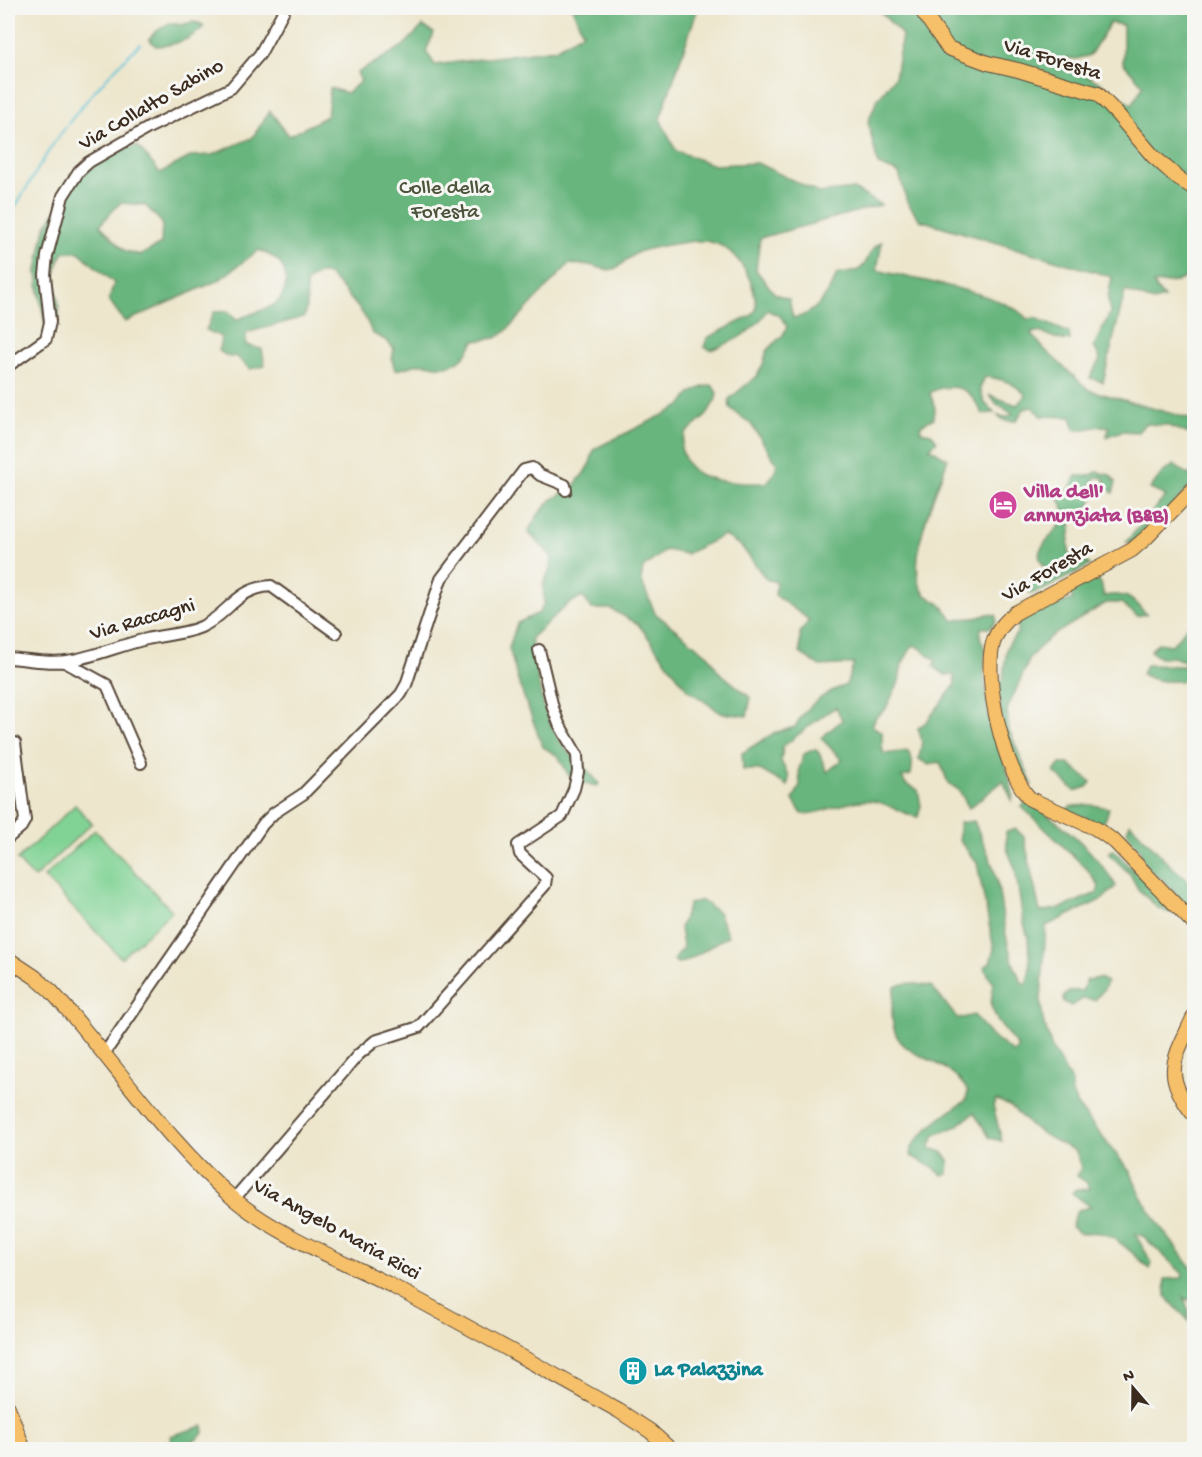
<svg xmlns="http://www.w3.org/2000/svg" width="1202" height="1457" viewBox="0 0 1202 1457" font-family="'Gochi Hand',sans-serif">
<rect width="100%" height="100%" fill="#f6f6f2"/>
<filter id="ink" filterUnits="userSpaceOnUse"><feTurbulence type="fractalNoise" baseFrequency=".0167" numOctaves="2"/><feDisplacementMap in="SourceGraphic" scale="12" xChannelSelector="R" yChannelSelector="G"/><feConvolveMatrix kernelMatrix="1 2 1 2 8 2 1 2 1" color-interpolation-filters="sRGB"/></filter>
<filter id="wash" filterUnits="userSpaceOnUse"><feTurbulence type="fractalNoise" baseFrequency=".008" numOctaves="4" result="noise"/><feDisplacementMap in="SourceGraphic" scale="24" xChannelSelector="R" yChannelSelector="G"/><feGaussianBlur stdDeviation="1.35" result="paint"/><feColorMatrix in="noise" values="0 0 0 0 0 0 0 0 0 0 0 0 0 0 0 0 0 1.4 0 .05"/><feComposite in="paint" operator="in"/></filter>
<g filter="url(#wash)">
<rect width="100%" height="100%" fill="#ede6cc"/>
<!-- green -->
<g fill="#81d395" stroke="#5e7e5a" stroke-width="1.5">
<polygon points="75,805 92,823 34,878 17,860"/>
<polygon points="95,830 172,911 121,958 44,877"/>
</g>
<!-- forest -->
<g fill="#68b57e" stroke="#52704e" stroke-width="1.5" fill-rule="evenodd">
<path d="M572,8H698L660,119L676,151L714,165L757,163L819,193L854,189L881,205L760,238L756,270L775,294L789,299L793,318C815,315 829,294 837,274C879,271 858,255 882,242L877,270C909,279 1008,293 1027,319L1035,318L1069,333L1070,340C1056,343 1044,329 1031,333L1044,349L1089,390L1194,420V436L1166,425L1145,424L1138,432L1122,431L1106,437L1110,427C1095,424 1090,430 1075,430L1071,417L1042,416L1032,407L1024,409L1016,421H1005L998,416L1007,417L1013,414L997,404L989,395L1017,405L1026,395C1015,383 1001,378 985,377L980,388L984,402L994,413L983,414C979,408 974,398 968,393C958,385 939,386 930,393L935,408L934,418L921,425L920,431L931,433L937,441L930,448L948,459C937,489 903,564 924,593C927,597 934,600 939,603C945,608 949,615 954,621C966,616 976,621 987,614L996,615V621L990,628H981L980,637L985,650L984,673L988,713L1007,769L1013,794L1012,800L1003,781L969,808L959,790L948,783L940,762L929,765L919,759L922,741L918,728L927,721L955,685L954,675H945L933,666L936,660C927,656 923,647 913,645L902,664L899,682L885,710L876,717L872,726L882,732V747L884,754L908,751C914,758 912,766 911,775L902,777L906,784L918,790L921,806L918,817C896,813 884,798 860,801C839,803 824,814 802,814L793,800L800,785L799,769L804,754L815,749L819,753L827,772L842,760L821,738L842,720L836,707C817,718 801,734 783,746L781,761L789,777L788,786L760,770H743L742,753L774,733L795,727C805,707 825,692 846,685L854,664L820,666L800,653V633L809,620L775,595L776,582L766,579L742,547L724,535L686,554L666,550L643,568L641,580L655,613L709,656L718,671L751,698L747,716L721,713L687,689L638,624L611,609H592L583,597L569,603L531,638C537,673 540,714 562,744C574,759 588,768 599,784L596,786L581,782L569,776L558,756L543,747L519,684L509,648L517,623L539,613L544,604L543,585L551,567L552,557L528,532L538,515L551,500L573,487L584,473L590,463L594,449L681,406C689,393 696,388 712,385L717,393L716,399L706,416L685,434L681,448C683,455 686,464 692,469C706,483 748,484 767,483L774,473L777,464L751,424L730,408L729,399L757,376L763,364L767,350L783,335L787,326L780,316L767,310C757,330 731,343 711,350L704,347L707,338L751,316L756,310C756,280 735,241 701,241C686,241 655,247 641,251C630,254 622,268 610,270C603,270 594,265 587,265C581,264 575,265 569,264L505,332L496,338L474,341C467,356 455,368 437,366C431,365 425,363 418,364C410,366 404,369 395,370L392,360L394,349L387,341L372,333C363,310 359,309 343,290C331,276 324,265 306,283L307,305L304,317L246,333V345L262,349L265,366L250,369L236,356L229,357L219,351L221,337L206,330L214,312L228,311L236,320C247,315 268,309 275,304C288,295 289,273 279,262C275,257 265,253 259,250L219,280L125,322L109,300L114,283L79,252H64C45,283 62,290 59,321L54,326L45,324L39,293L37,271L45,227L87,166L124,148L138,146L160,173L192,156L212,155L252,138L270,111L289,136L327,116L330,88L347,93L361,81L357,73L403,46L423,26L434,33L426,51L435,65L555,49L583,33ZM120,203L145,205L162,223L161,244L141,255L125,251L100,225Z"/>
<path d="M877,8H1194V274L1176,282L1153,284L1164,298L1153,301L1125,291L1103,382L1090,378L1100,359L1094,346L1110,313L1108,298L1112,277L920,220L907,202L899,173L878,165L868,122L877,100L895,77L902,35ZM1110,23L1123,25V63L1143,85L1132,105L1110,89L1088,76L1062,66L1066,58L1076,59L1090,55Z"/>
<path d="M191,22L199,23L204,26C193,39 173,46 156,46L149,39L154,33L169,23L182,25Z"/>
<polygon points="1174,465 1188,475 1194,470 1194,482 1170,508 1130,544 1126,542 1166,496 1150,489 1162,473"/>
<path d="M1097,472L1110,475L1116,482L1113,493L1106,487L1104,478L1095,477L1091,487L1093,496L1091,504L1072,522L1068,544L1070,557L1080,556L1090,565L1043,590L1030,594C1024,580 1037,576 1046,568C1019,541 1084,532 1057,496L1069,490L1076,476H1088Z"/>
<path d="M1095,576L1101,583L1104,596C1126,592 1132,598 1146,614L1137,616L1121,603H1106L1050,637L1031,656L1007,710L1009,730L1032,784L1021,780L1003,732L998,687L1003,678L1007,647L1017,633L1018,628L1016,618L1055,595L1060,604L1073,599L1070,593L1075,583Z"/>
<path d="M1194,618V680C1176,681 1158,684 1142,674L1146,665L1184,666L1190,663L1173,657L1160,658L1150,651L1158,643L1172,645Z"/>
<polygon points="1060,764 1069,764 1091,782 1087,787 1075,791 1054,772"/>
<path d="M1026,802C1060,820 1096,852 1116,886L1103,899L1046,926L1041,1001L1043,1020L1052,1048L1072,1083V1093L1077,1105L1131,1173L1142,1198L1159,1225L1194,1271V1304L1183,1297L1189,1311V1321L1166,1297L1165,1279L1182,1278L1183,1274L1143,1236L1135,1234L1152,1263L1150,1269C1129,1251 1111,1226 1081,1234L1071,1227L1077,1210L1091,1207L1072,1193L1076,1189H1090L1086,1182L1077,1176L1081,1168L1076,1151C1060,1144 1044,1136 1030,1125C1015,1113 1017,1107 996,1100L993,1106L1002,1141L990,1138L974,1113L955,1127L935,1135L929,1148L942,1152L949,1160L948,1174L942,1175C932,1165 921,1162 910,1155C912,1135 950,1112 966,1100L968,1091C935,1041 878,1070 895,987C910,980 915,985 931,986L958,1019L974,1015L991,1036L1014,1053L1018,1047L998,1022L991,1006L993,984L984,967L990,963L994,949L977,863L959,840V823L974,821C982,841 993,860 997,882C1004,916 1005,953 1023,984H1027L1030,968L1028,938L1023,920L1015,868L1007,849L1006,832L1016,829L1024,837L1040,912L1061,908L1097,893L1099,886L1088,870L1022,807Z"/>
<polygon points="1093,805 1109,808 1106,818 1102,822 1094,822 1067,809 1071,806"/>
<polygon points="1130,823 1170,865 1194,886 1194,914 1166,883 1147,867 1140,856 1141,851 1132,841 1127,831"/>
<polygon points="1113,850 1168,904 1170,913 1158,908 1138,889 1130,874 1108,853"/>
<polygon points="701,900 718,912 728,936 685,962 677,963 674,960 683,947 680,928 689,904"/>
<path d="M1099,978L1107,982L1104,989L1095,1000L1083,999L1071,1006L1064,1002L1063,998C1068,990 1073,990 1082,991L1087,980Z"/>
<path d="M203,1426L204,1432C195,1443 186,1446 172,1443L170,1436Z"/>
</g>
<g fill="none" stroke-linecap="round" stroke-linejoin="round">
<!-- stream -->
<path stroke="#5ac2d7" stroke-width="2" d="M8,218C24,194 38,167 54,143C80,106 108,74 140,44"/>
</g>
</g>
<g filter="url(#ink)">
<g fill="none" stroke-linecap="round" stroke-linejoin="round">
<!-- minor casing -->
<g stroke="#564638" stroke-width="14">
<g id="minor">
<polyline points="8,366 46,339 50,322 45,275 47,256 63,196 79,171 89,162 150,127 231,88 260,54 285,8"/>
<path d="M8,658C26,659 49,664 67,661C95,657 120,645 147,639C164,635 185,634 201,627C230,614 234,589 271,586L336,633"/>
<polyline points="65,662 107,685 141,763"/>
<polyline points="8,838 21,827 25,820 15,743"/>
<polyline points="104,1054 263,824 274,813 303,794 401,694 406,685 441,579 524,470 532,468 540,475 565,485 566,490"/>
<polyline points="234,1199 358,1055 375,1041 419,1027 545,885 546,878 520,854 518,845 562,816 574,789 578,772 577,755 559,724 553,708 539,650"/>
</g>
</g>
<!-- major casing -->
<g stroke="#564638" stroke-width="16">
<g id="major">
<polyline points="920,8 948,48 988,63 1018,70 1098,94 1118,115 1153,156 1179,179 1194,188"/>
<path d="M1194,488L1147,537L1132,550L1015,613C1005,622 997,630 993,643C983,680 1004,771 1030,799L1095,828L1115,842L1194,924"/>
<path d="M8,959L35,977L51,991C113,1059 164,1139 234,1199C278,1236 342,1260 392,1286C469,1327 544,1369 619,1411L650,1431L671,1450"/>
<path d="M1194,1016C1174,1060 1161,1073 1194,1115"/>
<polyline points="8,1407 24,1450"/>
</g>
</g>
<!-- minor -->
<use href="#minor" stroke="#fff" stroke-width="10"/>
<!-- major -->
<use href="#major" stroke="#f6c06b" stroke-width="14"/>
</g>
</g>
<!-- icons -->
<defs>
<g id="hotel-disc" transform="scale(1.5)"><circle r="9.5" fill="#d1479c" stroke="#f6f6f2"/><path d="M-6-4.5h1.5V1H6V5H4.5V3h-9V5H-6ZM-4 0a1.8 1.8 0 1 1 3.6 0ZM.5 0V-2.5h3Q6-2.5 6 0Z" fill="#fff"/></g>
<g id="building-disc" transform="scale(1.5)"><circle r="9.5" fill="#0f9aa8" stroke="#f6f6f2"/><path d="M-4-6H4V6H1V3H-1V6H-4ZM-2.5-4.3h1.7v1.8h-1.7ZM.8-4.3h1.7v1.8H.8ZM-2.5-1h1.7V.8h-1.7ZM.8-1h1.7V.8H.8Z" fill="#fff"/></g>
</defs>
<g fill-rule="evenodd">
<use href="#hotel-disc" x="1003" y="505"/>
<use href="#building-disc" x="633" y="1371"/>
</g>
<g text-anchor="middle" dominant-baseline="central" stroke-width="6" stroke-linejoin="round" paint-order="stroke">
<!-- street labels -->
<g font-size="21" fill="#3b2a1e" stroke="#f6f6f2">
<text transform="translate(1052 61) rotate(17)">Via Foresta</text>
<text transform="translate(152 106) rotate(-30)">Via Collalto Sabino</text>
<text transform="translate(1048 573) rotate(-30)">Via Foresta</text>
<text transform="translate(143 621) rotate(-16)">Via Raccagni</text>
<text transform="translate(336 1231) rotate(29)">Via Angelo Maria Ricci</text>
</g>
<!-- park labels -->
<g font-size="21" fill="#4c543c" stroke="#f6f6f2">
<text x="445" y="189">Colle della<tspan x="445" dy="24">Foresta</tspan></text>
</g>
<!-- hotel labels -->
<g font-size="21" font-weight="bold" fill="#b23c85" stroke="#f6f6f2" text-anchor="start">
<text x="1024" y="493">Villa dell'<tspan x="1024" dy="24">annunziata (B&amp;B)</tspan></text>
</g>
<!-- culture labels -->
<g font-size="21" font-weight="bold" fill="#0d838f" stroke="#f6f6f2" text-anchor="start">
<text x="654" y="1371">La Palazzina</text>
</g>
</g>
<!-- margin -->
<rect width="1202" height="1457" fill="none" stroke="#f6f6f2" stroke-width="30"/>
<!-- north arrow -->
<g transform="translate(1133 1388) rotate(340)" stroke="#f6f6f2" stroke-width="4.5" paint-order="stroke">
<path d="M0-4.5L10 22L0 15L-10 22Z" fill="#3b2a1e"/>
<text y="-9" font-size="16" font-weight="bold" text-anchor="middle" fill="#3b2a1e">N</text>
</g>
</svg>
